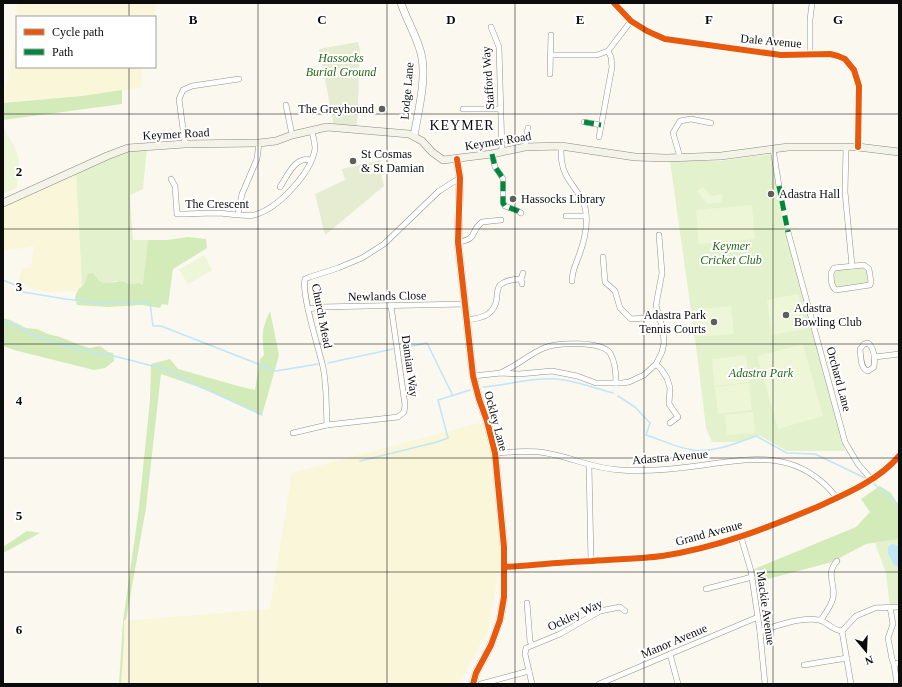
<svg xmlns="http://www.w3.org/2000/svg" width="902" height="687" viewBox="0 0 902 687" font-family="'Times New Roman',serif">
<rect width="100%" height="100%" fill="#faf8ef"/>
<!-- farmland -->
<g fill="#f9f6d9">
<polygon points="17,3 156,3 154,17 17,17 17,67 143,67 140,88 82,96 3,103 16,39"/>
<polygon points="76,172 82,291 49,292 35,290 18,284 22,269 31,267 34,246 3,251 3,206"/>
<polygon points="487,421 495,453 505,572 498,574 488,630 459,683 448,684 121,684 125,632 123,621 270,609 292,473"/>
</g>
<!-- green -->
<g fill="#e3f2cc">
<polygon points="147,147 143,189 130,195 133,240 148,240 144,286 139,283 128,284 115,281 108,283 86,280 82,286 76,170 107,156"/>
<polygon points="772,154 784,223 845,451 787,451 760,436 737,442 712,442 706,428 697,354 670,161 720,161"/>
<path d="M863,267L867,271L869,281L867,284L839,288C834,285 834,281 833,275L838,270Z"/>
<polygon points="898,539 899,540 899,607 890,607 886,573 875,543"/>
</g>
<!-- forest -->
<g fill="#d2ebb9">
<polygon points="122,90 122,104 3,120 3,103 82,96"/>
<polygon points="188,237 206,239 207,248 173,269 168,305 162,304 160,308 142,305 108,307 77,305 75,298 76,294 79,289 84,284 88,274 93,273 100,282 108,283 123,281 128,284 139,283 143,285 148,240 168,240"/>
<path d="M270,311L279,355L262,415L207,390L161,374L146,508L126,620L124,621V641L121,684H119L123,621L139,508L150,400L151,364L170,359L178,369L238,386L255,390L260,359L264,355C262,334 261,331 270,311Z"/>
<polygon points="3,318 10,320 26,328 37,329 48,334 60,337 80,345 90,348 100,346 108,352 113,353 114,361 105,368 94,370 14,350 3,346"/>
<polygon points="880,486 891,493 899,506 899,539 866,544 832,562 756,582 747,572 856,527 870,512 861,499"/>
<polygon points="27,531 40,533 3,553 3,547"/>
</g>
<!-- cemetery -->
<g fill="#e6ecd1">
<polygon points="358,42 360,50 357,128 334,126 319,49"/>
<polygon points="381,160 380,171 384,186 325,235 315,194 345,180 342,169"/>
</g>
<!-- pitch -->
<g fill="#edf6d6">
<polygon points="3,127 16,150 19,160 17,188 3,194"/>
<polygon points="703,187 711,196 722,194 723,202 707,204 697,191"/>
<polygon points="752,205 755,239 699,244 696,210"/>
<polygon points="204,255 212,270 188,284 179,270"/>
<polygon points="798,294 806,329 772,335 767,300"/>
<polygon points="731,306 734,334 698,337 694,310"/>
<polygon points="803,344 823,416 778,429 757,356"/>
<polygon points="746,355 749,382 714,386 712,359"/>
<polygon points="749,383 752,410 718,414 715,387"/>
<polygon points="753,412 755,433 727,435 725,415"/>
</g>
<!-- water -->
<polygon fill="#c1e5f9" points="892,544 897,545 899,548 899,567 894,565 888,553 888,547"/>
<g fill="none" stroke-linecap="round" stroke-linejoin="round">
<!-- stream -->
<g stroke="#c1e5f9" stroke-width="1.5">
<polyline points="3,280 15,285 23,292 65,299 100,303 128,302 150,303 153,326 161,326 276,371 318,364"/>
<polyline points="3,323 12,324 36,336 76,349 118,357 168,370 192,383 262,415"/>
<polyline points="401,348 427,343 453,396"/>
<polyline points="328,363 393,349"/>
<path d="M483,387C507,385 532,377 557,379C576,381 595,388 613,393"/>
<path d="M618,396L635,407L650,423L646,435C662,440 677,448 693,450C713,453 737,443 756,436L787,453L815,454L865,478"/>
<polyline points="360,461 437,442 448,438 438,400 470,390"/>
<polyline points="873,483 899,505"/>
</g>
<!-- minor casing -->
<g stroke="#93928e" stroke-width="6">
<g id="minor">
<polyline points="614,3 631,21 647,31 665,39 781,55 830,54 838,56 845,59 854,70 859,86 858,147"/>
<polyline points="491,27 499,47 502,152"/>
<polyline points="551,55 597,55 608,51 631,21"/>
<polyline points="810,55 810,20 812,3"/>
<polyline points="550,74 551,35"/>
<polyline points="286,105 292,135"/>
<polyline points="463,109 500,109"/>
<polyline points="584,122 601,125"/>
<polyline points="599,137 612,67 611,57 608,51"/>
<polyline points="185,144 179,99 183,90 192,86 239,79"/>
<path d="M561,146C561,156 561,166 566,175C573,188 585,199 586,213C588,229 584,243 578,258C575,267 572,271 572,281"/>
<polyline points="525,147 528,128"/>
<polyline points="846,147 845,192 852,266"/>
<polyline points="773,149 779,186"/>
<polyline points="492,154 495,167 500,174 503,179 503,203 505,206 518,211 521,213"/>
<polyline points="680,157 673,133 680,121 691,119 711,123"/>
<path d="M171,179L175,186L177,214C191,214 206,213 220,213C231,214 244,217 254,215C278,209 311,173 315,149C315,143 313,136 312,131"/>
<path d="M280,187C288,175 295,156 311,160"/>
<polyline points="238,214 242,194 257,159 259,143"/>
<polyline points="566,216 586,216"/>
<polyline points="788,232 845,442 858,464 871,479"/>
<path d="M458,242C479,239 469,232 482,222L501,220"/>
<polyline points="603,257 605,282 615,291 620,308 631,319 659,317"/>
<path d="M864,265L869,269L871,282L870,285L836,290C831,287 831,279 831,273L834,268Z"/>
<polyline points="522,284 521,279 523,273"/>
<polyline points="309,309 320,307 466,304"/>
<path d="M467,320C483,318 495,315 497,297C497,293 497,289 500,285C506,280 514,279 521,279"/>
<path d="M868,343C875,349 875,359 874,367L868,371C860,369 861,356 860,349L864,344Z"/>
<polyline points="875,357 899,354"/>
<polyline points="656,364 661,369 667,378 670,388 669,404 678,417 670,423"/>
<path d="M502,372C517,366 529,354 544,348C557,342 601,341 610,353C615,361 616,373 616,383"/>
<polyline points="473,376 501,373 519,374 552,371 577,376 596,383 622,383 629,382 644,375 656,364 662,352 664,343 663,329 659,317 656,305 662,273 659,235"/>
<path d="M327,425C326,406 327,386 323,367C319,349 301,294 305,279L310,277L338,268L362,258L384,244L439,191L460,178"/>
<polyline points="293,433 327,425 398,417 404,412 405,405 391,306"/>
<path d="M495,453C511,452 529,450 546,453C572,457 593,469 620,470C648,472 676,469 704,465C756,457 801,451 837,498"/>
<polyline points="589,466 591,561"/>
<polyline points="741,537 751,571 760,632 765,684"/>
<path d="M504,567C534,565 563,562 592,561C615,559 639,559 662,556C716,548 767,528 817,507C846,494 879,480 899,456"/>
<polyline points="706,589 752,577"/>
<polyline points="527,603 530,641 532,645"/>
<polyline points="890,607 893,624 888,638 892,659 894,664 899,663"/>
<path d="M821,620C825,614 831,606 833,598C836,584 825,574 837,561"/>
<polyline points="842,631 851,684"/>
<path d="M760,632C776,625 802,617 819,620C828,622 831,630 842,631L856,616L875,608L899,607"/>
<polyline points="670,654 678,684"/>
<polyline points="894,664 897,684"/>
<polyline points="804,665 847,658"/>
<polyline points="481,684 529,671"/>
<polyline points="532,684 525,654 526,648 560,634 600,611 620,607 625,611"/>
<polyline points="599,684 758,617"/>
</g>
</g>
<!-- tertiary casing -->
<g stroke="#93928e" stroke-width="8">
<g id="tertiary">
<path d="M401,3C407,22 419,39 422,58C426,82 418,112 414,136"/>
<polyline points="457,159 460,178 458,242 473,376 479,399 487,421 495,453 504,547 504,597 500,620 491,645 476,673 473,684"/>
</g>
</g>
<!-- secondary casing -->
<g stroke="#8a8985" stroke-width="8">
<polyline id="secondary" points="3,203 107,156 128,148 185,144 259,143 276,141 292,135 327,127 409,134 422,141 432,152 443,160 492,154 525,147 561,146 635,157 667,158 721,156 788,147 858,147 899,152"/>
</g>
<!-- minor -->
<use href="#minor" stroke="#fefefd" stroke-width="5"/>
<!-- tertiary -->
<use href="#tertiary" stroke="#fefefd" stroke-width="7"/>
<!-- secondary -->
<use href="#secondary" stroke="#f4f3e8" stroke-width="7"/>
<!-- quiet -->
<g stroke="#00873e" stroke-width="5" stroke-dasharray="10 5" stroke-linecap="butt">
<polyline points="584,122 601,125"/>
<polyline points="492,154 495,167 500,174 503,179 503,203 505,206 518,211 521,213"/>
<polyline points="779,186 788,232"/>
</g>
<!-- cycleway casing -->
<g stroke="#fff" stroke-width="8">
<g id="cycleway">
<polyline points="614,3 631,21 647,31 665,39 781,55 830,54 838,56 845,59 854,70 859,86 858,147"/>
<polyline points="457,159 460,178 458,242 473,376 479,399 487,421 495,453 504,547 504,597 500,620 491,645 476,673 473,684"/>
<path d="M504,567C534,565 563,562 592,561C615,559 639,559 662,556C716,548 767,528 817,507C846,494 879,480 899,456"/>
</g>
</g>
<!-- cycleway -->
<use href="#cycleway" stroke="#e8590c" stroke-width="6"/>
</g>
<!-- grid -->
<path fill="none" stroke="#0c0c0c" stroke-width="1" stroke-opacity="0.55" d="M129,3V17M258,3V684M387,3V684M515,3V684M644,3V684M773,3V684M129,67V684M3,114H899M3,229H899M3,344H899M3,458H899M3,572H899"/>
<!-- markers -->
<g fill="#5f5f5b" stroke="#fff" stroke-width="1.5">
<circle cx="382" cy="109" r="4"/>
<circle cx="353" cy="161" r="4"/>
<circle cx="771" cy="194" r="4"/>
<circle cx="513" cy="199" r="4"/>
<circle cx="786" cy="315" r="4"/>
<circle cx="714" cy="322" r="4"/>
</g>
<g text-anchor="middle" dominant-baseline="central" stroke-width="4" stroke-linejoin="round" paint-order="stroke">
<!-- street labels -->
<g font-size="12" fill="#0c0c0c" stroke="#fff">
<text transform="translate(771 41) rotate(5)">Dale Avenue</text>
<text transform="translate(488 78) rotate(-94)">Stafford Way</text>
<text transform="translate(407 91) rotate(-85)">Lodge Lane</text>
<text transform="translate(176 134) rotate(-3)">Keymer Road</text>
<text transform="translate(498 141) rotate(-9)">Keymer Road</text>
<text x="217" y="204">The Crescent</text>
<text transform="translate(387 296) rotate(-1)">Newlands Close</text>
<text transform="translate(322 316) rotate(79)">Church Mead</text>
<text transform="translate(410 366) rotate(82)">Damian Way</text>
<text transform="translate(839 379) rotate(75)">Orchard Lane</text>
<text transform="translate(496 421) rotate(75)">Ockley Lane</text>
<text transform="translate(670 457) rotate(-5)">Adastra Avenue</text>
<text transform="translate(709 533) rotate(-15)">Grand Avenue</text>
<text transform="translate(766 608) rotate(82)">Mackie Avenue</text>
<text transform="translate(575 615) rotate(-25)">Ockley Way</text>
<text transform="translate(674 641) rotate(-23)">Manor Avenue</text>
</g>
<!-- park labels -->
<g font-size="12" font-style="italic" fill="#276916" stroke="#fff">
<text x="341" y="58">Hassocks<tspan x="341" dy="14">Burial Ground</tspan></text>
<text x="731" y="246">Keymer<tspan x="731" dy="14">Cricket Club</tspan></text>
<text x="761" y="373">Adastra Park</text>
</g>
<!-- poi labels -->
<g font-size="12" fill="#0c0c0c" stroke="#fff" text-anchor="start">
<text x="374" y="109" text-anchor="end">The Greyhound</text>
<text x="361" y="154">St Cosmas<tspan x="361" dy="14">&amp; St Damian</tspan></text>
<text x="779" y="194">Adastra Hall</text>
<text x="521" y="199">Hassocks Library</text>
<text x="794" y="308">Adastra<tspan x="794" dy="14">Bowling Club</tspan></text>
<text x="706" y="315" text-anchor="end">Adastra Park<tspan x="706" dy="14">Tennis Courts</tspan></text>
</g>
<!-- quarter labels -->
<g font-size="14" letter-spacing="1" fill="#0c0c0c" stroke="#fff">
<text x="462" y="125">KEYMER</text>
</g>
</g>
<g font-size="13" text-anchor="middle" font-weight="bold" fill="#0c0c0c" stroke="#fff" stroke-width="4" stroke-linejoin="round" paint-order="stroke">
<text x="193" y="24">B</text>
<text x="322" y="24">C</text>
<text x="451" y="24">D</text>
<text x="580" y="24">E</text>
<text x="709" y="24">F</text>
<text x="838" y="24">G</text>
<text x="19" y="176">2</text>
<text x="19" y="291">3</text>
<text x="19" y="405">4</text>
<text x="19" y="520">5</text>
<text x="19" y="634">6</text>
</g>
<!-- border -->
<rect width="902" height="687" fill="none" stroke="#0c0c0c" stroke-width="8"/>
<!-- legend -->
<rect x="16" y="16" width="140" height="52" fill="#ffffff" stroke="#9e9e9e"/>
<rect x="24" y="29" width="20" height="6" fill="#e8590c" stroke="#9e9e9e"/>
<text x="52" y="36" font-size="12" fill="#0c0c0c">Cycle path</text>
<rect x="24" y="49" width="20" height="6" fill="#00873e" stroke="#9e9e9e"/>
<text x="52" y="56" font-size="12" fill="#0c0c0c">Path</text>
<!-- north arrow -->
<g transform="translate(866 651) rotate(161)" stroke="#ffffff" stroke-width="3" paint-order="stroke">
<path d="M0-3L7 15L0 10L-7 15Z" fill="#0c0c0c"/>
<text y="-6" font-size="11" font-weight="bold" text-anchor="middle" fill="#0c0c0c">N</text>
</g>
</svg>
